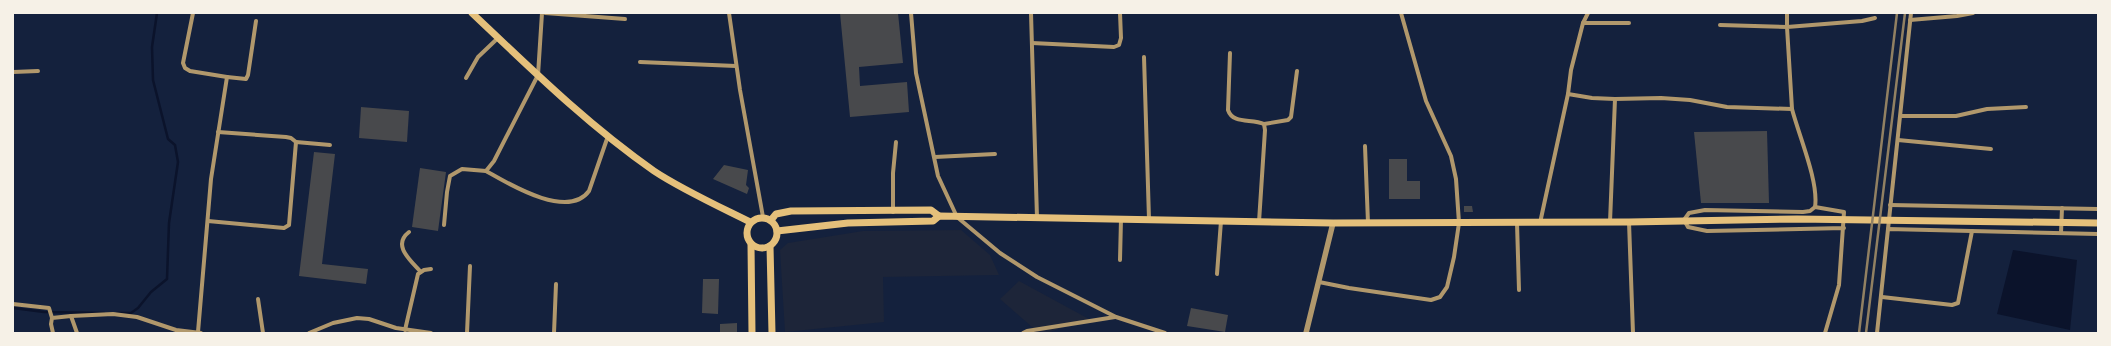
<svg xmlns="http://www.w3.org/2000/svg" width="2111" height="346" viewBox="0 0 2111 346" font-family="Cabin,sans-serif">
<rect width="100%" height="100%" fill="#14213d"/>
<!-- green -->
<g fill="#1d2539">
<polygon points="961,230 990,255 999,275 883,277 884,322 785,332 780,250 788,243 863,231"/>
<polygon points="1019,281 1089,319 1047,333 1039,333 1000,299"/>
</g>
<!-- water -->
<polygon fill="#0b132b" points="2013,250 2077,260 2070,330 1997,314"/>
<g fill="none" stroke-linecap="round" stroke-linejoin="round">
<!-- stream -->
<g stroke="#0b132b" stroke-width="2.5">
<polyline points="13,308 44,312 104,313"/>
<polyline points="117,313 131,313 138,308 151,292 167,279 169,223 178,162 175,145 168,139 153,80 152,47 157,13"/>
</g>
</g>
<!-- building -->
<g fill="#48494c">
<polygon points="840,13 898,13 903,63 859,67 860,86 907,82 909,112 850,117"/>
<polygon points="361,107 409,111 407,142 359,138"/>
<polygon points="1767,131 1769,203 1701,203 1694,132"/>
<polygon points="314,152 335,154 322,264 368,269 366,284 299,276"/>
<polygon points="1389,159 1407,159 1407,181 1420,181 1420,199 1389,199"/>
<polygon points="724,165 748,170 746,185 749,188 747,194 713,179"/>
<polygon points="420,168 446,172 438,231 412,227"/>
<polygon points="1464,206 1472,206 1473,212 1464,212"/>
<polygon points="703,279 719,279 718,314 702,313"/>
<polygon points="1191,308 1228,315 1225,332 1187,326"/>
<polygon points="737,323 737,333 720,333 720,324"/>
</g>
<g fill="none" stroke-linecap="round" stroke-linejoin="round">
<!-- minor -->
<g stroke="#b1986c" stroke-width="4">
<polyline points="193,13 183,63 185,68 190,71 227,77 211,179 198,332"/>
<polyline points="545,13 625,19"/>
<polyline points="729,13 740,90 763,217"/>
<polyline points="911,13 916,73 938,176 957,217 1000,253 1037,277 1116,317 1165,333"/>
<polyline points="1031,13 1037,218"/>
<polyline points="1910,20 1957,16 1973,13"/>
<polyline points="1583,23 1629,23"/>
<polyline points="1720,25 1787,27 1787,13"/>
<polyline points="1032,43 1114,47 1119,45 1121,38 1120,13"/>
<path d="M1230,53L1228,110C1233,125 1252,118 1264,124L1265,130L1259,222"/>
<polyline points="1144,57 1149,219"/>
<polyline points="640,62 736,66"/>
<polyline points="13,72 38,71"/>
<polyline points="227,77 246,79 248,75 256,21"/>
<polyline points="466,78 478,57 498,38"/>
<path d="M1568,94L1592,98L1615,99L1661,98L1690,100L1727,107L1792,109C1799,136 1819,182 1815,207"/>
<polyline points="1792,109 1787,27 1862,21 1875,18"/>
<polyline points="1901,116 1956,116 1987,109 2026,107"/>
<polyline points="1264,124 1288,120 1291,117 1297,71"/>
<polyline points="1898,140 1991,149"/>
<polyline points="296,142 330,145"/>
<polyline points="1365,146 1368,223"/>
<polyline points="935,157 995,154"/>
<path d="M486,171C509,184 568,220 589,191L608,136"/>
<polyline points="1890,205 2098,209"/>
<polyline points="893,212 893,173 896,142"/>
<polyline points="208,221 284,228 289,225 296,142 291,138 286,137 218,132"/>
<polyline points="1610,222 1615,99"/>
<polyline points="1629,222 1633,333"/>
<polyline points="1517,223 1519,290"/>
<polyline points="1540,223 1568,94 1571,70 1583,23 1588,13"/>
<polyline points="444,225 447,192 450,176 462,169 486,171 494,161 538,75 542,13"/>
<polyline points="1888,229 1911,13"/>
<path d="M409,232C392,245 410,260 420,271"/>
<polyline points="2061,233 2062,208"/>
<polyline points="1120,260 1121,219"/>
<polyline points="1217,274 1221,221"/>
<polyline points="1319,282 1349,288 1431,300 1440,297 1447,287 1454,257 1459,223 1456,179 1451,156 1426,101 1401,13"/>
<polyline points="1882,297 1952,305 1958,303 1972,231"/>
<polyline points="258,299 263,333"/>
<polyline points="13,304 49,308 52,318"/>
<polyline points="71,316 113,314 137,317 176,330 201,333"/>
<polyline points="405,330 418,274 424,270 431,269"/>
<polyline points="53,333 51,324 52,318 71,316 77,333"/>
<polyline points="309,333 333,323 357,318 369,319 396,328 431,333"/>
<polyline points="467,333 470,266"/>
<polyline points="554,333 556,284"/>
<polyline points="1023,333 1027,331 1115,317"/>
<polyline points="1825,333 1839,285 1844,212 1815,207 1810,211 1803,212 1705,210 1689,213 1684,220 1688,227 1707,231 1844,228"/>
<polyline points="1877,333 1888,229 2098,234"/>
</g>
<!-- tertiary -->
<polyline stroke="#b1986c" stroke-width="5.5" points="1306,333 1333,223"/>
<!-- primary -->
<g stroke="#e5c07b" stroke-width="7">
<path d="M472,13C530,68 588,125 654,171C681,189 720,207 750,222"/>
<circle cx="762" cy="233" r="15"/>
<polyline points="771,220 776,214 791,211 931,210 939,216"/>
<polyline points="777,231 848,223 933,221 939,216 1333,223 1629,222 1797,219 2098,223"/>
<polyline points="751,244 752,333"/>
<polyline points="770,246 772,333"/>
</g>
<!-- rail -->
<g stroke="#918062" stroke-width="2.5">
<polyline points="1859,333 1897,13"/>
<polyline points="1866,333 1905,13"/>
</g>
</g>
<!-- border -->
<rect width="2111" height="346" fill="none" stroke="#f6f1e7" stroke-width="28"/>
</svg>
